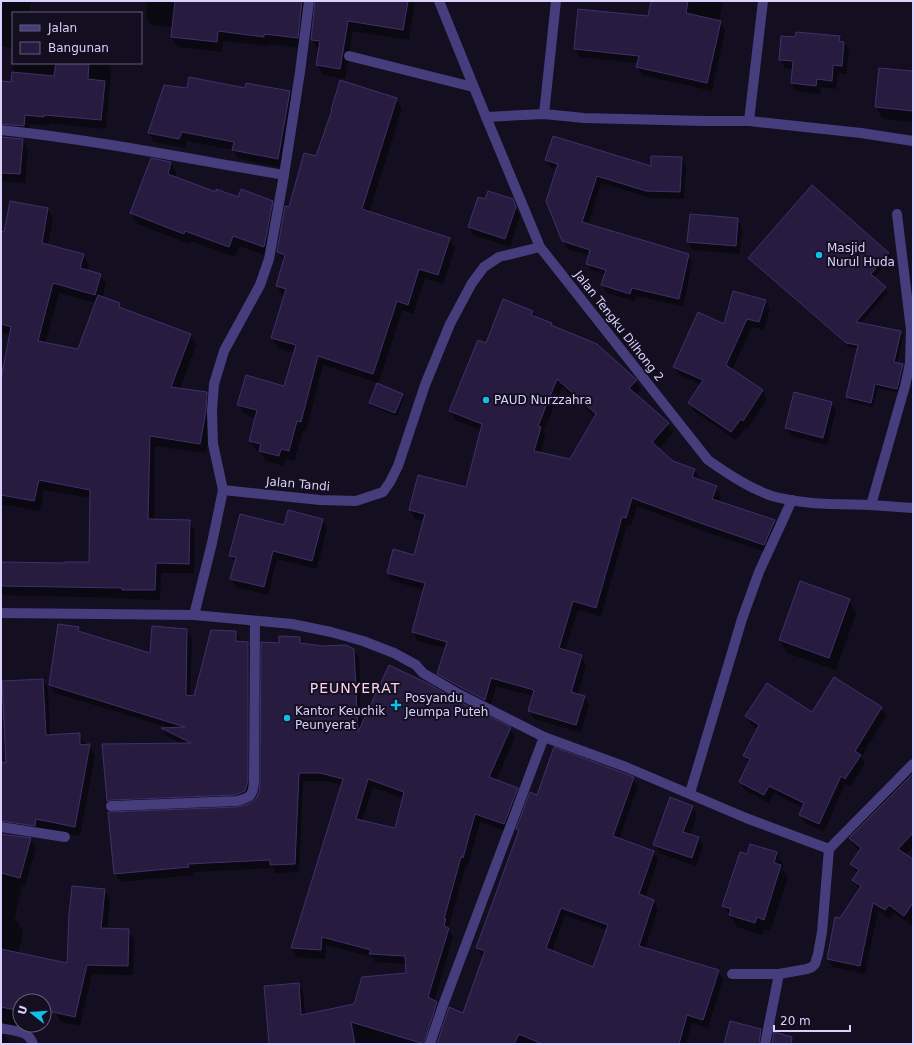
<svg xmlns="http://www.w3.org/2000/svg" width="914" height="1045" viewBox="0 0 914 1045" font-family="'DejaVu Sans',sans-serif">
<rect width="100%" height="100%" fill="#130f20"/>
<!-- shadow -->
<g fill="#0007" fill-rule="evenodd">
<polygon points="3,1 31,1 29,13 32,13 13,13 13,48 2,46 1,44 1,14"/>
<polygon points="147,1 415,1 409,40 353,31 345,79 323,75 317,65 320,50 318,50 312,39 316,4 312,5 303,48 270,44 269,46 223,41 222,52 178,47 172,37 173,27 151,25 146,15"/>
<polygon points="652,1 723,1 719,21 725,30 712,91 642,75 638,67 638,63 580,57 575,49 648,17"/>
<polygon points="839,37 842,43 844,43 849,51 846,74 838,73 836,89 821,87 820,94 796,91 792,83 793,69 785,68 780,60 796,38"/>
<polygon points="14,63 107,63 111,71 106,129 49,123 49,126 30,124 29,135 3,133 1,135 1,82 12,83"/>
<polygon points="913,72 913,122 883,119 876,107"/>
<polygon points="246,89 290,92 295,102 283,168 239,159 233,150 187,141 185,148 154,142 149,133"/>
<polygon points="396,99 402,109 369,212 449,239 455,248 443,284 425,278 413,314 402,310 378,385 402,394 404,398 397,416 372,406 370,403 378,383 323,365 306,431 303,431 294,461 286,458 284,466 266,461 260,452 256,450 250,441 256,418 244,414 239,405 285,387 295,353 278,348 272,338 285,296 283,296 277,286 284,262 278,252 289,209 317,157 333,111 332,110"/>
<polygon points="1,137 23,140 28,149 25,183 1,181"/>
<polygon points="681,158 686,165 684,199 651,198 601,183 588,225 688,255 692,263 683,306 636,296 634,301 607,293 602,285 606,275 592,271 587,263 590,256 567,249 563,241 557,169 551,168 546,160 652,168"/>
<polygon points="151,159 171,163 177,174 175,178 216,193 238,198 272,202 278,212 270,257 239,246 235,257 191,241 190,244 137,224 131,213"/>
<polygon points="512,200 520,216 510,247 474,235 469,227 486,201"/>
<path d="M48,209L53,219L48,245L83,255L89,265L87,271L100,275L106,284L102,298L119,304L122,309L191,335L196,345L180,389L206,393L212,403L211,421L206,453L155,446L154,520L189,521L195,530L194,573H161L160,600L128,599V598L1,595V563H90L91,498L44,490L40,511L1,504V384L10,335L1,332V232L5,233ZM59,293L96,303L79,350L45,344Z"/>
<polygon points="737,219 742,227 740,254 693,250 688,242"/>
<polygon points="889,253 891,258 874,278 885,287 888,292 860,324 900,332 903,336 897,364 902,365 905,370 900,393 878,388 873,407 850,402 847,397 858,349 849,347 752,262 749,258"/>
<polygon points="765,300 770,309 764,330 752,327 732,370 763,391 767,399 748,428 746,427 736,440 694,411 689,403 701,385 679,375 674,367 724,325"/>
<path d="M532,311L536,317L551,323L553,327L636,381L641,389L635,395L668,424L673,433L658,449L673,462L695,470L700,479L699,481L716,487L721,496L719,502L774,521L779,530L769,553L709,533L637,506L631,526L627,525L601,616L578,610L565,651L581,656L586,665L578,694L584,696L589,705L581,733L534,719L529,711L533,696L496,686L490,708L443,682L438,674L446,648L418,641L413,632L424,590L393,581L388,573L415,556L424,521L415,519L410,510L467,488L481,430L455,420L450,411L487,344ZM562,387L595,417L570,461L540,453L545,437L543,433ZM579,661H581L571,697L569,696Z"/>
<polygon points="913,384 913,395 911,392"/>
<polygon points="831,402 836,411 827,445 791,436 786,428"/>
<polygon points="322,520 327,528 317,569 277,559 268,595 236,587 231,579 235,563 231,556 285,526"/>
<polygon points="800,583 849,600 856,613 836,670 787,653 780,640"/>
<polygon points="78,628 81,633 151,655 187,630 192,639 190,696 195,697 236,632 240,640 240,642 248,643 253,651 252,790 241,803 113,808 108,800 182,744 167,736 163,729 170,728 55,693 50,685"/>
<path d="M300,638L304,645L354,650L359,658L361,726L455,701L510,728L515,737L496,781L517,789L522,797L509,832L480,822L468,866L466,865L449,926L450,928L449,930L453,937L434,1001L437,1002L442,1011L430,1044L417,1043V1044H270L298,984L303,992L305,1015L355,1005L407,974V964L375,962L373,957L326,945L325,959L297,957L292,948L342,785L326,781H303L299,872L276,873L273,868L193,872V875L120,882L115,874L238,808L252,804L258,797L260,791L280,644ZM373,787L403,798L395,829L362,821Z"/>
<polygon points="43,680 48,689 50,736 79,734 84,743 85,745 89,745 95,755 80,836 41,828 40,835 4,830 1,833 1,763 7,764"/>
<polygon points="881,708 886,716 861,757 865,763 850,787 845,784 824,832 805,823 800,815 803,808 774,793 769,803 745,790 740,782 749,764 744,756 758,729 751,724 747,716 813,713"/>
<polygon points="913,775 913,847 905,855 913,860 913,926 894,913 890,919 878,911 865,974 833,967 828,959 840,919 860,890 853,880 858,873 851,864 860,851 855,847 850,839"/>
<path d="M633,778L638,786L619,839L653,852L658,860L645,898L653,900L658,909L645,949L718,971L723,979L708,1028L692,1023L686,1044H438L463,1014L484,957L482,956L477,948L519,832L517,829L537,796ZM565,915L607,930L594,968L552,952Z"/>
<polygon points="692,806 697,815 690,835 699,838 703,846 696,866 659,853 655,844"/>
<polygon points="1,835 30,839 36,848 25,887 22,886 14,921 18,922 23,932 18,954 68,964 105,890 110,899 107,930 128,930 134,940 133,975 92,974 80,1026 61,1022 56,1013 59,1000 20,1001 20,1019 19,1018 15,1032 2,1033 1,1034"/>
<polygon points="776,853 784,866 782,869 788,878 770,931 764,929 762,935 737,927 733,919 731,918 724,906 748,855"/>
<polygon points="761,1030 766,1038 764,1044 725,1044"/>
<polygon points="1,1035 6,1037 10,1044 1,1044"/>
</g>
<!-- building -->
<g fill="#271c40" stroke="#412f6b" fill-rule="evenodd">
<polygon points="175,1 302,1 298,38 264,34 264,37 218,31 217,42 171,37"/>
<polygon points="315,1 408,1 403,30 348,21 340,69 316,65 320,41 311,40"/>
<polygon points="651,1 688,1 686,13 721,21 707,83 636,67 639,56 574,49 578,9 648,16"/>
<polygon points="796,32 840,36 839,41 844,42 842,66 833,65 832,81 817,79 816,86 791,83 793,61 779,60 781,36 795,37"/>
<polygon points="56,63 89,63 88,79 105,81 101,120 44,115 44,117 25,115 24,126 1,124 1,81 11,82 12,72 54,76"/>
<polygon points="879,68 913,71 913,111 875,107"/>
<polygon points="189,77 245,88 246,83 290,91 278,159 232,150 234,142 182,132 179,139 148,133 164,85 187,88"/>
<polygon points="340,80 397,98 362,209 450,238 438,275 419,269 408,305 397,301 373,374 318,356 301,422 297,421 289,451 281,449 279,456 259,451 261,444 249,441 257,410 237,405 246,375 284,386 296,345 271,338 286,289 276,286 285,255 277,252 285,206 289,207 304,153 316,156 332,110 331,110"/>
<polygon points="553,136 651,166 651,156 682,157 680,192 646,191 597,176 582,222 689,254 679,299 632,288 630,294 601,285 606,270 586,264 590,250 562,241 546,201 558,164 545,160"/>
<polygon points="1,137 23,139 20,174 1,173"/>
<polygon points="151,158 171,162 168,174 216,192 216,189 238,197 241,189 273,201 264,247 233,236 229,247 185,231 184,234 130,213"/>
<polygon points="812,185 889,253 871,274 886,287 856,322 901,331 894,362 903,364 897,389 875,384 871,403 846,397 858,345 846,343 748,258"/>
<polygon points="488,191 513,199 516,207 505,239 468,227 478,197 485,199"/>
<polygon points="10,201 48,208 42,243 84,254 80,268 101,274 95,295 53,283 38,341 78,349 98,295 120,303 119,307 191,334 171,387 207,392 206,411 200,444 150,436 148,519 190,520 189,564 156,563 155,590 122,590 122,588 1,586 1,562 65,563 65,562 89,562 90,490 39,480 34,501 1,495 1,379 11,327 1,324 1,231 4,232"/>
<polygon points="690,214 738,218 736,246 687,242"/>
<polygon points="733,291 766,300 759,322 747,319 726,365 763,390 743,421 741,419 731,432 688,403 703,380 673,367 698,312 724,324"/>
<path d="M503,299L533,311L531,315L552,323L551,325L597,344L637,380L629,388L669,423L652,442L673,461L695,469L692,477L717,486L712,499L775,520L764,545L703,524L632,498L626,518L622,517L596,608L573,601L559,648L582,655L571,692L585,696L576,725L528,711L534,690L491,678L485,700L462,688L437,674L447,642L412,632L425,583L387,573L393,549L414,555L425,514L409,510L418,475L466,487L482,424L449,411L475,347L478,340L486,343ZM557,379L596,414L570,459L534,451L541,427L538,426Z"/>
<polygon points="377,383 403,394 395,413 369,403"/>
<polygon points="794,392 832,402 823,438 785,428"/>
<polygon points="288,510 323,519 312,561 273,551 264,587 230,579 236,557 229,556 240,514 284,525"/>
<polygon points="800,581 850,599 829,658 779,640"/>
<polygon points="58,624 79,627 78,631 150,653 152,626 187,629 186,695 194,696 211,630 236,631 236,641 248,642 248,781 245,791 236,795 111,800 107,801 102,744 191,743 161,728 185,727 49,685"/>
<path d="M279,636L300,637V643L323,646L346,645L354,649L358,732L389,665L429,684L456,700L511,727L489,777L518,788L504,824L475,814L463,858L461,857L444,919H446L444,926L449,928L428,997L437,1002L424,1044L351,1022L355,1044H269L264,986L299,983L301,1015L354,1004L362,977L406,973L405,956L369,954L371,950L322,937L321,950L291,948L343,779L320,773H299L295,864L270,865V860L188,864L189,867L114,874L108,812L237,807L248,804L256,799L259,792L260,781L261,642L279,643ZM368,779L404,792L395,828L356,819Z"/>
<polygon points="834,677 882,707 855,751 861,755 845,779 841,776 819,824 799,815 804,803 769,786 764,795 739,782 750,759 743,756 759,725 745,716 767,683 812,712"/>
<polygon points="43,679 46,735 80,733 80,745 90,744 75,827 36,819 35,826 1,821 1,762 6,763 2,681"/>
<path d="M554,747L634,777L613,836L654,851L639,894L654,900L639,946L719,970L703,1020L687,1015L679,1044H542L519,1034L514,1044H437L449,1007L463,1013L485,951L476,948L519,830L516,829L530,792L537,795ZM561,908L608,925L593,967L546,948Z"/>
<polygon points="913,774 913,833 898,849 913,859 913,903 904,916 889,905 885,910 873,903 860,966 827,959 835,917 840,918 861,886 852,880 859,870 850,864 861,848 849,838"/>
<polygon points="670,797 693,806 683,832 699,837 692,858 653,845"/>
<polygon points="1,834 31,838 20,878 1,873"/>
<polygon points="750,844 777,852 774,863 781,865 764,920 757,917 755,923 729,915 731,909 722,906 740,852 747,854"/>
<polygon points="72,886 105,889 101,928 129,929 128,966 87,965 75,1017 44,1010 44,1001 20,1001 20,1011 1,1007 1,949 67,963 69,915"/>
<polygon points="730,1021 761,1029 759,1044 724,1044"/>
<polygon points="774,1032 792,1037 791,1044 772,1044"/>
</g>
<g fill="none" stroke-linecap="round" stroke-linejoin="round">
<!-- minor -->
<g stroke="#453d7c" stroke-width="10">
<path d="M439,1L486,117L540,247L708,460C728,474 749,488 772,496C804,505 837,504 870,505C884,506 899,507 913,508"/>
<polyline points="349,56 473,87"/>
<polyline points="544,114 556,1"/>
<polyline points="486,117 544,114 584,118 704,121 749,121 861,133 913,141"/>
<polyline points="749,121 763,1"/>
<path d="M1,130C96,140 190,159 284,175"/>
<polyline points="223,490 213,444 212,411 214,384 224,351 260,285 269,259 284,175 300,72 309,1"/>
<polyline points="871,505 905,386 910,363 911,330 897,214"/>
<polyline points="1,613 194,615 212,543 223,490 320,500 356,501 383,492 390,482 398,466 425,385 450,324 472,283 484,267 499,257 540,247"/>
<polyline points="194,615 292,624 331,632 363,641 394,653 416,665 423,673 459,694 544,737 442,1008 430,1044"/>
<polyline points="544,737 626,767 746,818 829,849 913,764"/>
<polyline points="690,793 742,619 759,572 792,500"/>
<path d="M111,806L237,801C251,797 253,796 254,781L255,621"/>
<polyline points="1,827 65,837"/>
<polyline points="732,974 779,974 807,969 812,967 815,964 818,954 822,932 829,849"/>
<path d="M1,1028C13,1031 29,1030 33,1044"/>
<polyline points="765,1044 779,974"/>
</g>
</g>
<!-- markers -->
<g fill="#0fbeea" stroke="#130f20" stroke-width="1.5">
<circle cx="819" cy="255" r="4"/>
<circle cx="486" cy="400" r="4"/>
<path d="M394 699h4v4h4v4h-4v4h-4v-4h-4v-4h4z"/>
<circle cx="287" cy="718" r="4"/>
</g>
<g text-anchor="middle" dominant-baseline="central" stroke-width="4" stroke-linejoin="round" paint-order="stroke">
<!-- poi labels -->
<g font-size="12" fill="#dad1fc" stroke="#130f20" text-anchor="start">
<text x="827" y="248">Masjid<tspan x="827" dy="14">Nurul Huda</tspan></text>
<text x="494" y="400">PAUD Nurzzahra</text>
<text x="405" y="698">Posyandu<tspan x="405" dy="14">Jeumpa Puteh</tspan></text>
<text x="295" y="711">Kantor Keuchik<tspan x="295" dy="14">Peunyerat</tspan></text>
</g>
<!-- street labels -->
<g font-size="12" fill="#dad1fc" stroke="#130f20">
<text transform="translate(619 326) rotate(52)">Jalan Tengku Dilhong 2</text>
<text transform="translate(298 484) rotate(5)">Jalan Tandi</text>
</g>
<!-- quarter labels -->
<g font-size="14" letter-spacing="1" fill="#fcd3e9" stroke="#130f20">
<text x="355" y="688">PEUNYERAT</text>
</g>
</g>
<!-- border -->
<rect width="914" height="1045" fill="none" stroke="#dad1fc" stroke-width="4"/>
<!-- legend -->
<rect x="12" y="12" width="130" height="52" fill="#130f20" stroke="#635d78"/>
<rect x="20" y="25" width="20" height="6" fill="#453d7c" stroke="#635d78"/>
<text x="48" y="32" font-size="12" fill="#dad1fc">Jalan</text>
<rect x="20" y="42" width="20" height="12" fill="#271c40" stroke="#635d78"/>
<text x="48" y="52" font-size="12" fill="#dad1fc">Bangunan</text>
<!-- north arrow -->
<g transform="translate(32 1013) rotate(287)"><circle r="19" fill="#130f20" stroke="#635d78"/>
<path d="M0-3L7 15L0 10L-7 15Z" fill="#0fbeea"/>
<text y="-6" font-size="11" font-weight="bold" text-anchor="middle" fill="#dad1fc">U</text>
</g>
<!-- scale -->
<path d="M774 1025v6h76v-6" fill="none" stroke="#dad1fc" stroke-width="2"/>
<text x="780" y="1025" font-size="12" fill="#dad1fc" stroke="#130f20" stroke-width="3" paint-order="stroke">20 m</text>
</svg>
